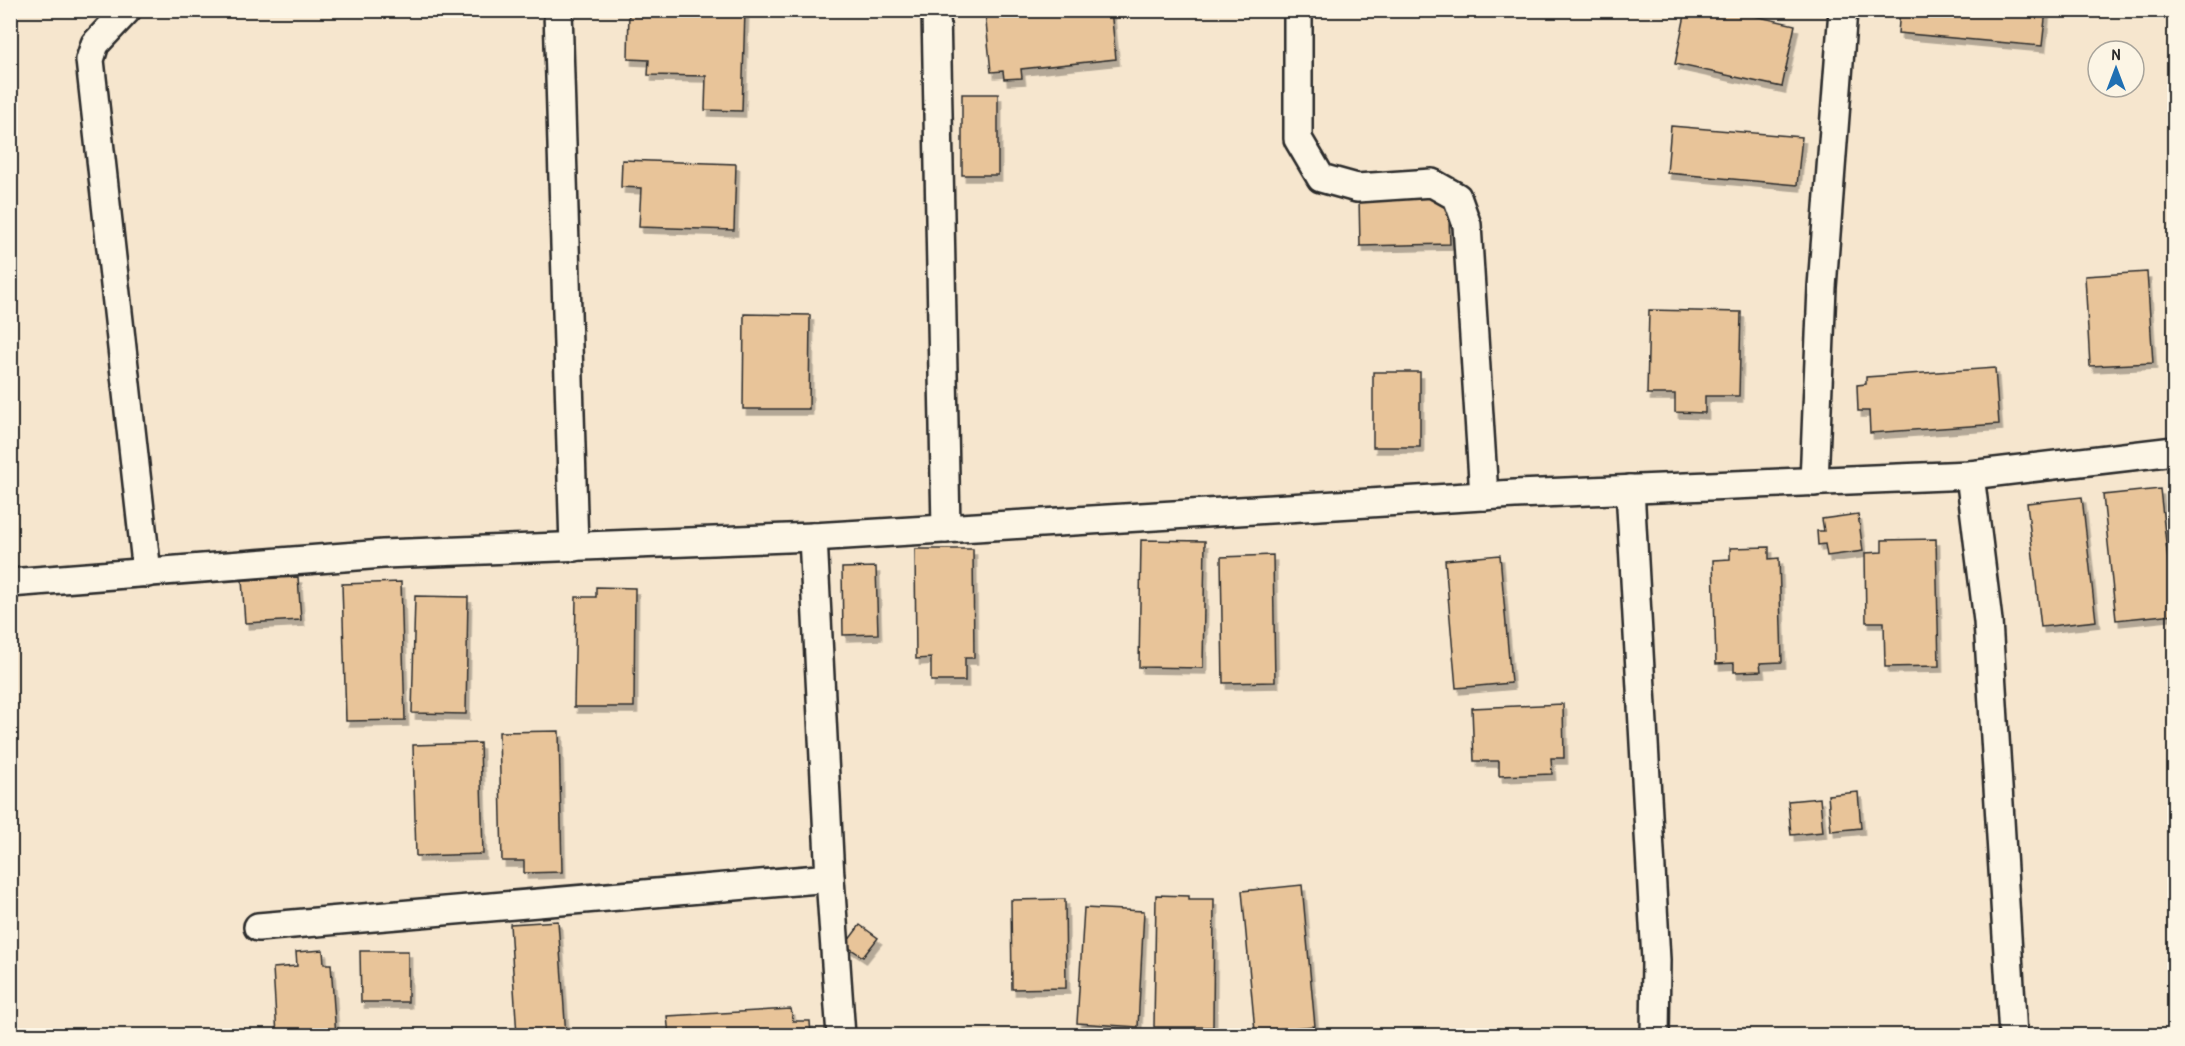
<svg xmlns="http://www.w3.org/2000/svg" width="2185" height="1046" viewBox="0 0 2185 1046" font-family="'Patrick Hand',sans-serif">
<defs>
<filter id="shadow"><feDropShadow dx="3.5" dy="6" stdDeviation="0" flood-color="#0004"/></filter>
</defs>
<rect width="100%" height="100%" fill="#f6e6ce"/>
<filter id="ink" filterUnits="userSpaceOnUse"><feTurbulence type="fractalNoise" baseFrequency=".0167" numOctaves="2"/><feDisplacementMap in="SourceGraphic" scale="12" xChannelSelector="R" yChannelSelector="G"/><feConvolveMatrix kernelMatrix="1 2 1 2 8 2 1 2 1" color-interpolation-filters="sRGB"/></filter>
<g filter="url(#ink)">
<!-- building -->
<g fill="#e8c499" stroke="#2b2b2b" stroke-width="1.5" filter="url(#shadow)">
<polygon points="629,10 745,10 742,111 705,110 706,76 648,75 649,60 628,59"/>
<polygon points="1004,10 1111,10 1116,59 1021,69 1022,78 1004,79 1003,71 991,72 985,12"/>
<polygon points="1686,10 1728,10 1795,25 1782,87 1675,64"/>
<polygon points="1900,10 2046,10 2042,46 1898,33"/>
<rect x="962" y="94" width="36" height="81"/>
<polygon points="1671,126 1802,137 1797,185 1667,173"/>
<polygon points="622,160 736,164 734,230 639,227 641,188 621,187"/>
<polygon points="1448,195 1450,244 1360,246 1359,197"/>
<polygon points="2147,272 2153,363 2090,366 2085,276"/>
<polygon points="1649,310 1741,312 1739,396 1705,396 1705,413 1675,412 1675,394 1647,394"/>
<polygon points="744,314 810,315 809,409 743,409"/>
<polygon points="1995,368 1999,424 1870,433 1869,411 1858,411 1857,385 1866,384 1866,377"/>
<rect x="1373" y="372" width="47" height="75"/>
<polygon points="2160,489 2174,614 2116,620 2103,495"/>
<polygon points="2082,497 2096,621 2041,627 2027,503"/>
<polygon points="1858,514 1863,551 1827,556 1825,544 1818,545 1817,531 1824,531 1822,519"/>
<polygon points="1936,539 1939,666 1885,667 1884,622 1866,622 1865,553 1882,552 1882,540"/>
<polygon points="1141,540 1205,541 1203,668 1139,667"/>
<polygon points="1769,547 1769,559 1779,558 1782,662 1760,663 1761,671 1734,672 1734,663 1716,664 1713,560 1730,559 1730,548"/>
<polygon points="915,549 973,549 974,658 965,658 965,681 931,681 931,658 916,659"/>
<polygon points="1273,555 1275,682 1223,683 1221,557"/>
<polygon points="1500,555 1511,683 1456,688 1445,560"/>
<polygon points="876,567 878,634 843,635 842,568"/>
<polygon points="298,577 301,620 245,623 242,580"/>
<polygon points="401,582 405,720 346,721 342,584"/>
<polygon points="596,587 635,588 634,707 574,707 576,597 596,597"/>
<polygon points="415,596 468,597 466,714 412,713"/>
<polygon points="1563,704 1564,758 1551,758 1552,774 1499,776 1499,761 1474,761 1472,708"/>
<polygon points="559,731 562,872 524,873 524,861 502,861 499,732"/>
<polygon points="480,743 483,854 416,856 413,745"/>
<polygon points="1858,792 1861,828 1831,831 1828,795"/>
<polygon points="1820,798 1823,832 1791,835 1788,801"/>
<polygon points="1302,885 1315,1026 1255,1031 1242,891"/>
<polygon points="1156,895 1189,896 1189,899 1214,899 1213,1027 1154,1027"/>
<polygon points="1065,899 1066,988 1012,989 1011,900"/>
<polygon points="1084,908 1144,911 1138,1027 1077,1023"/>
<polygon points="558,921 566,1036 517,1036 510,924"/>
<polygon points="860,925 878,938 863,957 845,945"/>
<polygon points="323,950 324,964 331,964 336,1036 277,1036 273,968 297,966 296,952"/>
<polygon points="360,951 408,951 408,1002 361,1002"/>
<polygon points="791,1009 793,1021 810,1021 811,1036 669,1036 667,1016"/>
</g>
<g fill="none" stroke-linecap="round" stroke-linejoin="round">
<!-- minor casing -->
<g stroke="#2b2b2b" stroke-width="32">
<g id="minor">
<polyline points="127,10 95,44 90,60 147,573"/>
<polyline points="558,10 574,547"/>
<polyline points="936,10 946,529"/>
<polyline points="1298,10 1298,139 1321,178 1357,188 1432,183 1457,197 1467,225 1484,496"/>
<polyline points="1970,475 1988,621 2013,1036"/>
<polyline points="1814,482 1822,287 1843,10"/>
<polyline points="1630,489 1656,960 1655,1036"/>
<polyline points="813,537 830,878 841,1036"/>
<polyline points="10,583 383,554 813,537 1515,494 1970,475 2174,451"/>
<polyline points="258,927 830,878"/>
</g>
</g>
<!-- minor -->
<use href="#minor" stroke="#fcf5e5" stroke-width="27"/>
</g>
</g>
<!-- margin -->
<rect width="2185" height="1046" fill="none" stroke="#fcf5e5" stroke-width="36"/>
<rect x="18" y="18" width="2149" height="1010" fill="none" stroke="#2b2b2b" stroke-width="2" filter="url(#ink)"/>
<!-- north arrow -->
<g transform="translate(2116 69)"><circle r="28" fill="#fcf5e5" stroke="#a8a49b" stroke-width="1.5"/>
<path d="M0-4.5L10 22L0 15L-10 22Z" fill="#1f6fb2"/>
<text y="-9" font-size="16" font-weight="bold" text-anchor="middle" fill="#2b2b2b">N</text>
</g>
</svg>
